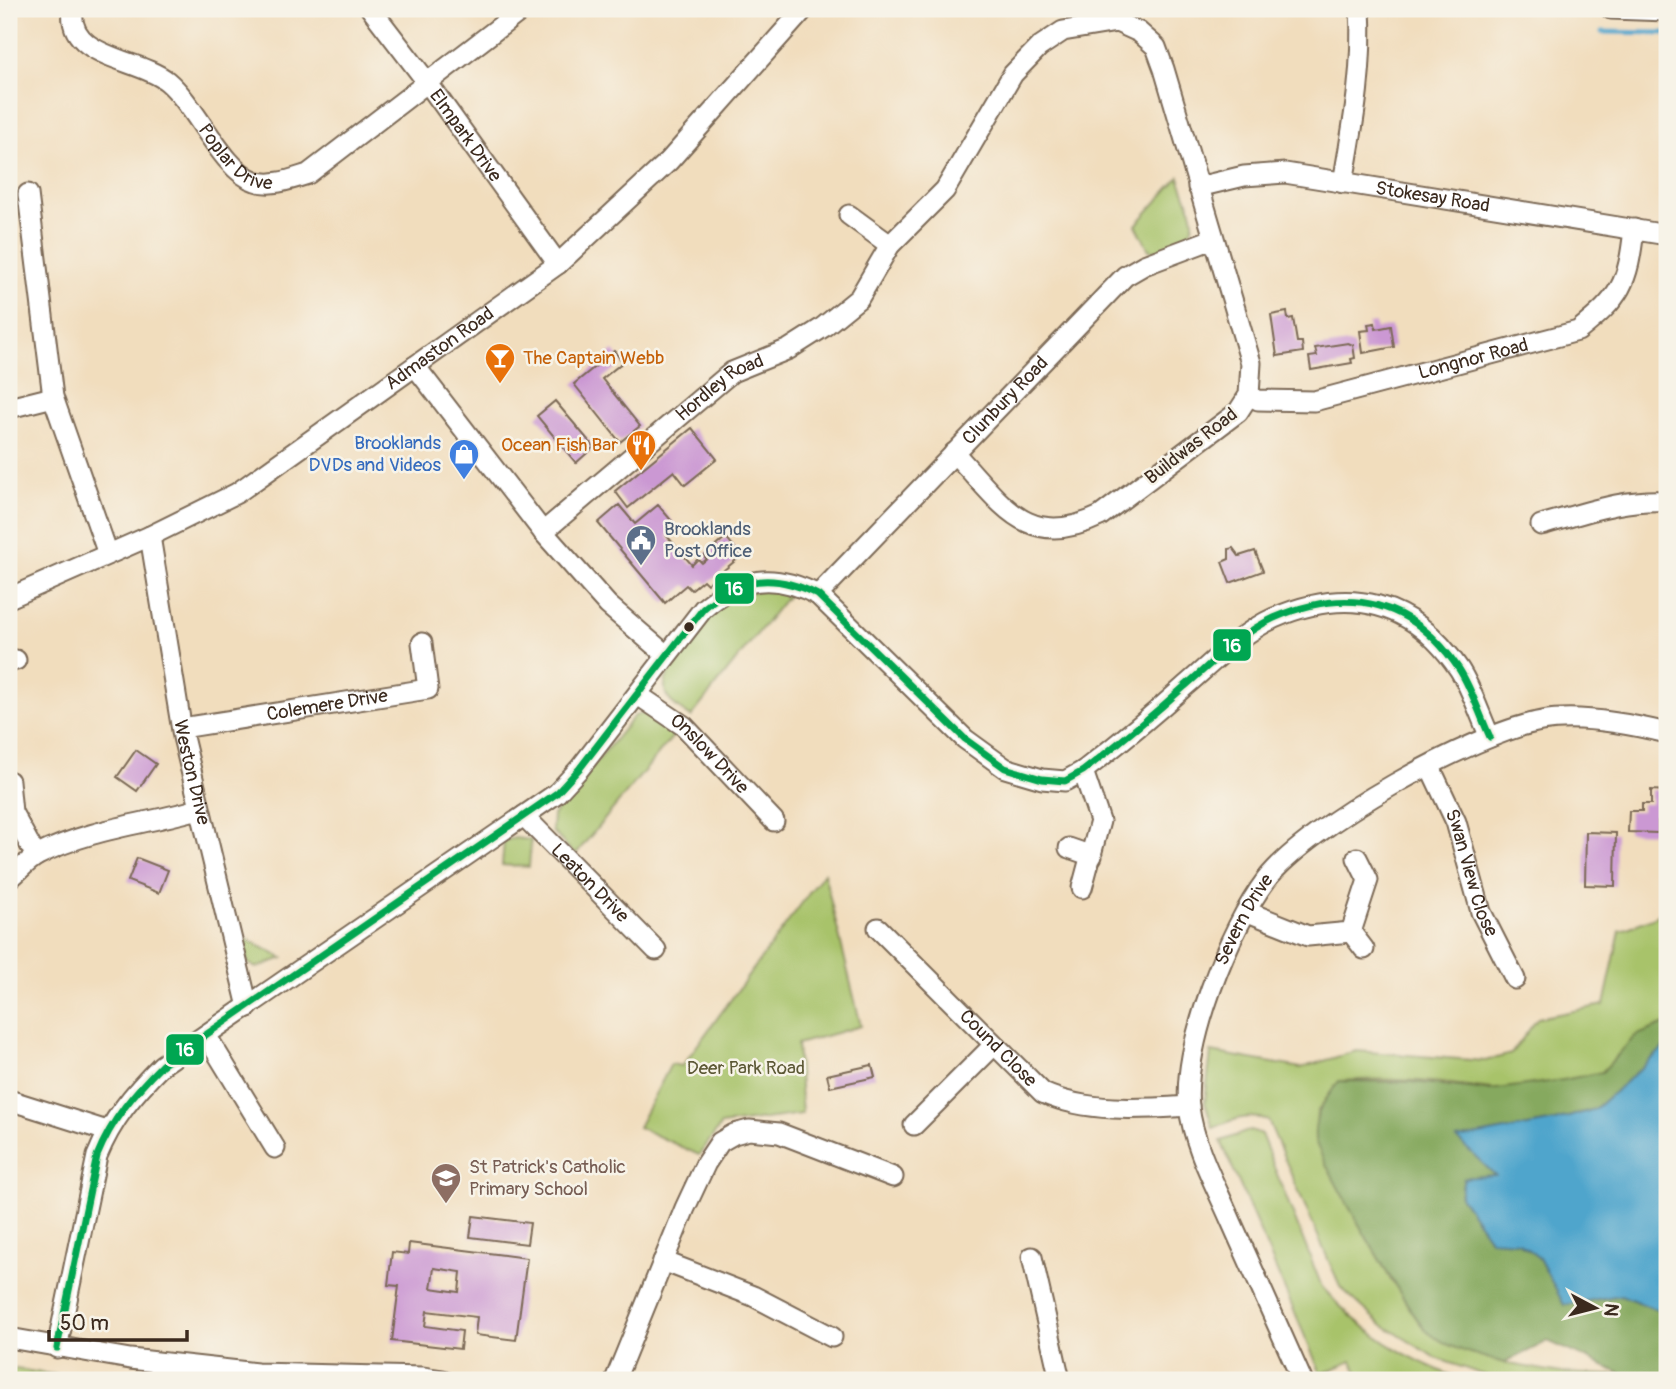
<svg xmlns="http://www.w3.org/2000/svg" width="1676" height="1389" viewBox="0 0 1676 1389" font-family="Pangolin,sans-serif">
<rect width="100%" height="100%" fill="#f7f3e8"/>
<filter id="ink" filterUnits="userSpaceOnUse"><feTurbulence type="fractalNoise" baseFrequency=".0143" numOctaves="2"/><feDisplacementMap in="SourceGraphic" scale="14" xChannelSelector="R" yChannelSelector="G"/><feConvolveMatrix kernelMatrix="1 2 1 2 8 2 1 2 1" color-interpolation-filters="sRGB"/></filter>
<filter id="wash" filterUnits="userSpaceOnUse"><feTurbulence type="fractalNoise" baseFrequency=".00686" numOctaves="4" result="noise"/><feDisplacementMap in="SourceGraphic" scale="28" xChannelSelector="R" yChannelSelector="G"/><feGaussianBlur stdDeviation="1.57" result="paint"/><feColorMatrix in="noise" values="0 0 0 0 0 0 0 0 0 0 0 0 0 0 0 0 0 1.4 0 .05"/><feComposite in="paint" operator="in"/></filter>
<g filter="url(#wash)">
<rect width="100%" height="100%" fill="#f1ddbd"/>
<!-- green -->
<g fill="#a8c36a" stroke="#727644" stroke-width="2">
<path d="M1179,177C1183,190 1192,207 1193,220C1195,238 1164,255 1149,250L1136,225Z"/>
<path d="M772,589L789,594L691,717C682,710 666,702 665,690C662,669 708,612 725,601C739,593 757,590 772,589Z"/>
<polygon points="651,711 679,729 575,855 552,831 553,815 634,716"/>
<polygon points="514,838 531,840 529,867 502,865 504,841"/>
<polygon points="824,873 861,1026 797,1044 802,1114 721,1125 699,1155 638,1127 671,1064 682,1066"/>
<path d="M1667,905V1031L1585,1102C1505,1092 1420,1074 1339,1081L1317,1112L1315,1141L1392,1282L1481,1356L1504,1363L1561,1373L1630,1376L1635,1380H1498L1436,1358L1380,1323L1340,1287L1268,1120C1248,1113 1232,1120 1213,1128L1205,1102L1211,1052L1301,1068L1356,1051L1485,1061L1511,1054L1538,1018L1604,1005L1620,931L1657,916Z"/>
<polygon points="240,936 283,958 256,968 248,963"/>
<path d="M1251,1130L1261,1134L1322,1287C1362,1333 1407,1359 1463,1380H1361L1352,1361L1321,1374L1221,1141Z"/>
<polygon points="10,1368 88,1380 9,1380"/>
</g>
<!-- forest -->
<path fill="#86a95e" stroke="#606a3e" stroke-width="2" d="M1667,1023V1045L1595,1109L1555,1121L1458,1139L1495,1175L1464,1178L1460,1196L1491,1240L1518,1242L1539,1258L1564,1305L1621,1295L1667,1314V1380H1635L1548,1341L1504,1363C1478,1355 1451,1350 1429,1333C1414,1323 1317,1156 1315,1139C1313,1114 1325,1100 1339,1081L1412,1082L1489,1090L1563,1080L1602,1072L1635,1036Z"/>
<!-- water -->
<polygon fill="#50a5cc" stroke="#466875" stroke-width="2" points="1667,1045 1667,1314 1621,1295 1564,1305 1539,1258 1518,1242 1491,1240 1460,1196 1464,1178 1495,1175 1457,1139 1555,1121 1595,1109"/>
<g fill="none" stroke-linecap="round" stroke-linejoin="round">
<!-- stream -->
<polyline stroke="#50a5cc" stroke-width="5" points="1602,32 1667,33"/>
</g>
<g id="blocks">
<!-- building -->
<g fill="#cb98d3" fill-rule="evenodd">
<polygon points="1287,312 1288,319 1293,318 1297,342 1302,342 1303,352 1277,356 1271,315"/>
<polygon points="1375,323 1376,329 1391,326 1394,347 1363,353 1360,331 1369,330 1368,324"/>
<polygon points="1348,343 1353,345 1355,358 1351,359 1352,363 1311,370 1309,357 1317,356 1315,348"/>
<polygon points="614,351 623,362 602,379 640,426 620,442 574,384"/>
<polygon points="555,401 594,447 576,463 537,416"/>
<polygon points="692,428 717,459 685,485 674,471 628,508 615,491"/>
<polygon points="619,505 635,524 658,505 677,527 667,536 692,565 698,559 702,563 707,559 704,556 726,537 741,556 707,584 703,580 691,590 686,585 665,603 598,523"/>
<polygon points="1233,548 1239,556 1255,551 1263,571 1230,583 1222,562 1229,559 1229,549"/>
<polygon points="136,750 156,764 137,791 117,777"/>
<polygon points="1651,790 1667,791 1667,822 1658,821 1658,833 1628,832 1629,811 1642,811 1642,804 1651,804"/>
<polygon points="1586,832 1616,833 1615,886 1585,885"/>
<polygon points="137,858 168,870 159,893 128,881"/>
<polygon points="872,1065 875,1077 830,1087 827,1075"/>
<polygon points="473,1216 530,1223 527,1244 470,1237"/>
<path d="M409,1243L527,1258L516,1340L475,1335L477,1317L427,1311L425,1326L462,1331L460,1349L392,1341L399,1286L388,1285L392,1252L408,1254ZM434,1268L461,1272L459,1292L431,1288Z"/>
</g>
</g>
</g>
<g filter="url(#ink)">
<use href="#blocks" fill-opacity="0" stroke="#7b6956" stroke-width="2"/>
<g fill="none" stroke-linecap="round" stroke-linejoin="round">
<!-- minor casing -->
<g stroke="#7b6956" stroke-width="23">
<g id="minor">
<path id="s1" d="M73,9C66,58 138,58 167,81C196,105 223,171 255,181C272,187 292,179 308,174L523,9"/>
<path id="s2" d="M371,9L427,82L558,264"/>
<polyline points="1611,9 1667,11"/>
<path d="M1343,183C1353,125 1364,68 1360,9"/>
<path id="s3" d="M1198,187L1244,176L1285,173L1667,235"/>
<polyline points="28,194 53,397 108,554"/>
<polyline points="849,215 890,245"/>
<polyline points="415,366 543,532 608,605 666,655"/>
<path id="s4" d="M1249,395L1258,400L1314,401L1578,331C1621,297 1628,284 1634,229"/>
<polyline points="9,408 53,397"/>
<path d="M1541,525C1582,514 1624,498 1667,501"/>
<path id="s5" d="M543,532L732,372L789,349L822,328L859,298L890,245L945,190L1013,74L1039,47L1063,31L1117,22L1139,32L1156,47L1164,69L1251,363L1249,395L1238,412L1100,516C1025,552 1001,501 954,453"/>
<path id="s6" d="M150,536L183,737L248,1007"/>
<path id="s7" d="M818,595L1125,276L1144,265L1213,239"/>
<path id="s8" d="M9,598L150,536L237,493L558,264L669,161L804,9"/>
<polyline points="9,661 16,660"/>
<path id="s9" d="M638,695L684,726L774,821"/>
<path id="s10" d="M182,728L428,689L422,643"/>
<path id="s11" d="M1430,767L1456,822L1481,912L1515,979"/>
<polyline points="9,781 12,812 36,856"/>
<path id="s12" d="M524,816L656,950"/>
<polyline points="1069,848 1092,856"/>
<path d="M9,879C18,872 27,861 38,855C89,829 145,824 199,809"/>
<polyline points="1082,888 1100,821 1083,771"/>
<polyline points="1248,912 1308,936 1351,932 1368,880 1357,858"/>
<path id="s13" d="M878,928L1043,1093C1087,1113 1142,1109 1189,1106"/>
<polyline points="1351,932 1364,949"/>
<polyline points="206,1035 275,1148"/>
<polyline points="9,1100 107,1131"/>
<polyline points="914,1125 993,1046"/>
<polyline points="1032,1257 1060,1380"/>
<polyline points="663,1261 753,1296 832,1337"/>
<polyline points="9,1338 130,1359 257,1373 423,1377 443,1380"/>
<path d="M57,1348L97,1156C112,1119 134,1093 162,1065L557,793L580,768L703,609C740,577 773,572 818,595L965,739L1005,768L1042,779L1065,781L1083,771C1118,744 1152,716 1185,686C1212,663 1241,633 1274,618C1350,585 1413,601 1459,669C1472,689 1480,716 1490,737"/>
<polyline points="615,1380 685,1208 706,1163 720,1142 734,1134 749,1130 779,1133 893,1177"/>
<path id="s14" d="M1302,1380C1278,1327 1255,1274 1231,1221C1215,1184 1194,1147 1189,1107C1182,1046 1229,929 1266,880C1308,825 1473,733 1542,721C1580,714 1630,724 1667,733"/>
</g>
</g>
<!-- minor -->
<use href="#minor" stroke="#fff" stroke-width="19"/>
<!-- bus-1 casing -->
<g stroke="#f7f3e8" stroke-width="12">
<path id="bus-1" d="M57,1348L97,1156C112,1119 134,1093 162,1065L557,793L580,768L703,609C740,577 773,572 818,595L965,739L1005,768L1042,779L1065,781L1083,771C1118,744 1152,716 1185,686C1212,663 1241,633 1274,618C1350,585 1413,601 1459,669C1472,689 1480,716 1490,737"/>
</g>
<!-- bus-1 -->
<use href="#bus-1" stroke="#00a651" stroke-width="7"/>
</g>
</g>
<!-- icons -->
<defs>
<g id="bar-pin" transform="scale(1.575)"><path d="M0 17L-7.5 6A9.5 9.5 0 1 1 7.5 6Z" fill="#e8710a" stroke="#f7f3e8"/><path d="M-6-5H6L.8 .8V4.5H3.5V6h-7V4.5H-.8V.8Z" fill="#fff"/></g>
<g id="restaurant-pin" transform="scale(1.575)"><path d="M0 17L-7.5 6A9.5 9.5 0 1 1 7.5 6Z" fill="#e8710a" stroke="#f7f3e8"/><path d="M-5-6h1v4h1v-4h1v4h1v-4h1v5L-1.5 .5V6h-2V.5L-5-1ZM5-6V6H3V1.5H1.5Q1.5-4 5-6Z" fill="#fff"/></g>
<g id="shop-pin" transform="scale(1.575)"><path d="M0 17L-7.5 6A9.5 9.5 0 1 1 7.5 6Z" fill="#3f7fe0" stroke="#f7f3e8"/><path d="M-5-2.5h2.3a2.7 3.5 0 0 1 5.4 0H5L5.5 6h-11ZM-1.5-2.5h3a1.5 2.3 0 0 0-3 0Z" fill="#fff"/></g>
<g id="civic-pin" transform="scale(1.575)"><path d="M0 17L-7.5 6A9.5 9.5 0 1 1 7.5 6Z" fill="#5c6f8a" stroke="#f7f3e8"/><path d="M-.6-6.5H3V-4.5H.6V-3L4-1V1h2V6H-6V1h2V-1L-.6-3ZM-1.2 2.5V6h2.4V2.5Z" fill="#fff"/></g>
<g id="school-pin" transform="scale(1.575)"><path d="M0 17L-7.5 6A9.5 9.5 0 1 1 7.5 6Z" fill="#8d6e63" stroke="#f7f3e8"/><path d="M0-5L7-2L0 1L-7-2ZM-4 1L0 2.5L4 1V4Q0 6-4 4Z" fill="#fff"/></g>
</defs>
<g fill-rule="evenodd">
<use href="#bar-pin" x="500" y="358"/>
<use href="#restaurant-pin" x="641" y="445"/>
<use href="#shop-pin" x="464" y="454"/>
<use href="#civic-pin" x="641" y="540"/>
<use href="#school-pin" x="446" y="1178"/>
</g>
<!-- markers -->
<circle fill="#3b2a1e" stroke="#f7f3e8" stroke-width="2.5" cx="689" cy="627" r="6"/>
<g text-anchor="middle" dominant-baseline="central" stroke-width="5" stroke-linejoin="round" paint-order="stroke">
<!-- street labels -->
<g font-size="19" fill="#3b2a1e" stroke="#f7f3e8">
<text stroke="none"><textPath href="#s2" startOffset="158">Elmpark Drive</textPath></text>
<text stroke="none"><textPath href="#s1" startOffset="233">Poplar Drive</textPath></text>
<text stroke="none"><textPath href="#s3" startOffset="238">Stokesay Road</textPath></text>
<text stroke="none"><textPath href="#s8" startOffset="500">Admaston Road</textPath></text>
<text stroke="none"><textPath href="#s4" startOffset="231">Longnor Road</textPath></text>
<text stroke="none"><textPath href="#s5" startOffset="229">Hordley Road</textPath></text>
<text stroke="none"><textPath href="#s7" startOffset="270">Clunbury Road</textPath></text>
<text transform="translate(1191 446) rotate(-38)">Buildwas Road</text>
<text stroke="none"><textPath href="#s10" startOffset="147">Colemere Drive</textPath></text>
<text stroke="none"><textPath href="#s9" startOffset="93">Onslow Drive</textPath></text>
<text stroke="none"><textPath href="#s6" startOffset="240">Weston Drive</textPath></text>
<text stroke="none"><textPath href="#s11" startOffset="114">Swan View Close</textPath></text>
<text stroke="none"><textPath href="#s12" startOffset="94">Leaton Drive</textPath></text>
<text stroke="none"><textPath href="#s14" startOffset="494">Severn Drive</textPath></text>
<text stroke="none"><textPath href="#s13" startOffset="170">Cound Close</textPath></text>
</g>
<!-- food labels -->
<g font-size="19" fill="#c56008" stroke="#f7f3e8" text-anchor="start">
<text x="523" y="358">The Captain Webb</text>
<text x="618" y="445" text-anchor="end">Ocean Fish Bar</text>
</g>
<!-- shop labels -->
<g font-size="19" fill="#366cbe" stroke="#f7f3e8" text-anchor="end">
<text x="441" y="443">Brooklands<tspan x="441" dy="22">DVDs and Videos</tspan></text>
</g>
<!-- service labels -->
<g font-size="19" fill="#4e5e75" stroke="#f7f3e8" text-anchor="start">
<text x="664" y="529">Brooklands<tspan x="664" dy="22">Post Office</tspan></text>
</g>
<!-- park labels -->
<g font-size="19" fill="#5c5835" stroke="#f7f3e8">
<text x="746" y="1068">Deer Park Road</text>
</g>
<!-- education labels -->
<g font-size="19" fill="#785e54" stroke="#f7f3e8" text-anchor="start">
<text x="469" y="1167">St Patrick's Catholic<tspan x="469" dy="22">Primary School</tspan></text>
</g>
</g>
<g stroke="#f7f3e8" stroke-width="2.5">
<rect x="714" y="572" width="41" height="33" rx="7" fill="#00a651"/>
<rect x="1212" y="628" width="40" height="34" rx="7" fill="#00a651"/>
<rect x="165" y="1033" width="40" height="33" rx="7" fill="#00a651"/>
</g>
<g font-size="19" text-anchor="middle" font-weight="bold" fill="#fff">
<text x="734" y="595">16</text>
<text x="1232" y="652">16</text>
<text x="185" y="1056">16</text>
</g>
<!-- margin -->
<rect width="1676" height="1389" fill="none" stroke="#f7f3e8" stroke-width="35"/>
<!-- north arrow -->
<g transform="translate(1595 1308) rotate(97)" stroke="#f7f3e8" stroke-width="5" paint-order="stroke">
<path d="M0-5L12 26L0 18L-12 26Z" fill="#3b2a1e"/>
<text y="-10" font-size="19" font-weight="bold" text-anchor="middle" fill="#3b2a1e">N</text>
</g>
<!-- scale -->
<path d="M49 1330v10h138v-10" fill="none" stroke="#3b2a1e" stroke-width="3.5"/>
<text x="60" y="1330" font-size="21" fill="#3b2a1e" stroke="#f7f3e8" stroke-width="5" paint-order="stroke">50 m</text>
</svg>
